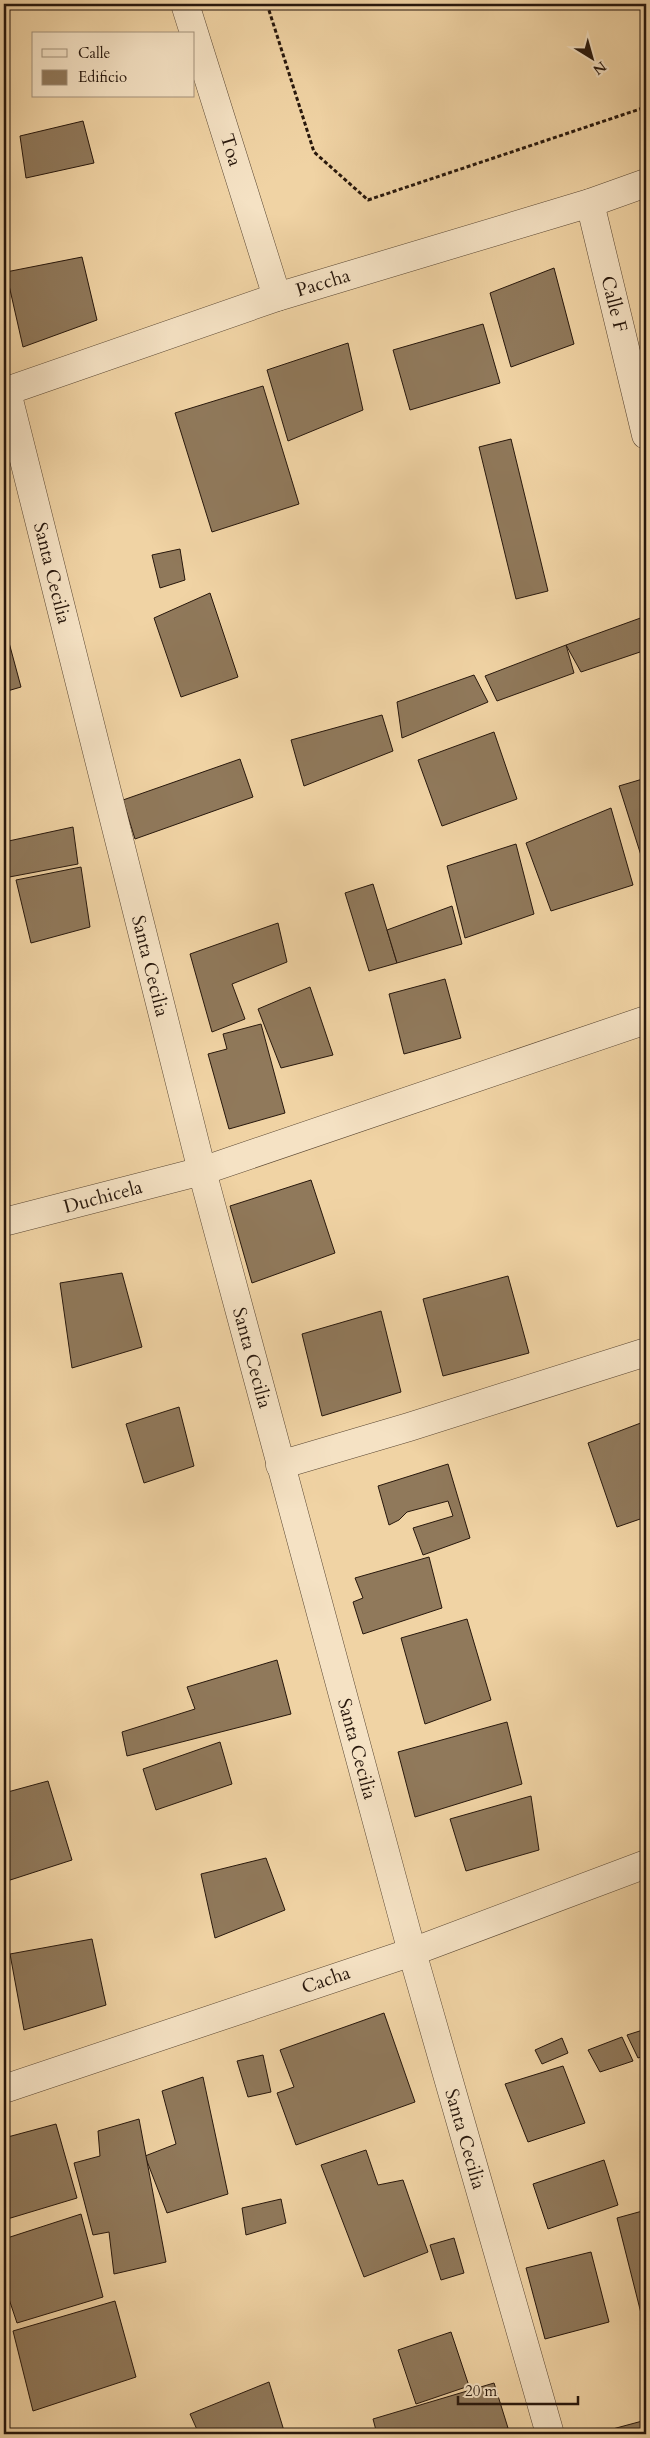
<svg xmlns="http://www.w3.org/2000/svg" width="650" height="2438" viewBox="0 0 650 2438" font-family="Cardo,serif">
<rect width="100%" height="100%" fill="#f0d3a4"/>
<filter id="stains"><feTurbulence type="fractalNoise" baseFrequency=".004" numOctaves="4"/><feColorMatrix values="0 0 0 0 .2 0 0 0 0 .09 0 0 0 0 .02 0 0 0 .5 -.17"/></filter>
<radialGradient id="worn" r=".72"><stop offset=".6" stop-color="#630" stop-opacity="0"/><stop offset="1" stop-color="#630" stop-opacity=".3"/></radialGradient>
<!-- building -->
<g fill="#90795b" stroke="#27170c">
<polygon points="83,121 94,163 26,178 20,136"/>
<polygon points="82,257 97,320 23,347 6,272"/>
<polygon points="554,268 574,344 511,367 490,293"/>
<polygon points="483,324 500,383 410,410 393,350"/>
<polygon points="348,343 363,410 288,441 267,370"/>
<polygon points="263,386 299,504 212,532 175,413"/>
<polygon points="511,439 548,591 516,599 479,447"/>
<polygon points="180,549 185,580 160,588 152,555"/>
<polygon points="210,593 238,677 181,697 154,618"/>
<polygon points="646,616 646,650 581,672 566,645"/>
<polygon points="4,624 21,687 4,692"/>
<polygon points="566,645 574,673 497,701 485,676"/>
<polygon points="474,675 488,702 402,738 397,702"/>
<polygon points="382,715 393,751 304,786 291,740"/>
<polygon points="494,732 517,799 442,826 418,760"/>
<polygon points="240,759 253,797 135,839 123,800"/>
<polygon points="646,778 646,868 645,868 619,786"/>
<polygon points="611,808 633,885 551,911 526,843"/>
<polygon points="73,827 78,864 4,878 4,842"/>
<polygon points="516,844 534,914 465,938 447,866"/>
<polygon points="81,867 90,927 31,943 16,880"/>
<polygon points="373,884 397,963 369,971 345,893"/>
<polygon points="452,906 462,944 397,963 387,930"/>
<polygon points="278,923 287,962 232,984 245,1019 212,1032 190,954"/>
<polygon points="445,979 461,1038 404,1054 389,994"/>
<polygon points="310,987 333,1055 281,1068 258,1009"/>
<polygon points="261,1024 285,1113 229,1129 208,1054 227,1049 223,1034"/>
<polygon points="311,1180 335,1253 252,1283 230,1206"/>
<polygon points="122,1273 142,1347 72,1368 60,1283"/>
<polygon points="508,1276 529,1353 443,1376 423,1299"/>
<polygon points="381,1311 401,1392 322,1416 302,1334"/>
<polygon points="179,1407 194,1466 144,1483 126,1424"/>
<polygon points="646,1421 646,1517 617,1527 588,1443"/>
<polygon points="448,1464 470,1538 423,1555 413,1528 453,1516 448,1501 407,1512 399,1520 389,1525 378,1486"/>
<polygon points="429,1557 442,1608 363,1634 353,1602 363,1598 355,1578"/>
<polygon points="467,1619 491,1700 425,1724 401,1638"/>
<polygon points="277,1660 291,1714 127,1756 122,1732 195,1709 187,1687"/>
<polygon points="507,1722 522,1784 415,1817 398,1752"/>
<polygon points="220,1742 232,1784 156,1810 143,1769"/>
<polygon points="48,1781 72,1860 4,1882 4,1793"/>
<polygon points="531,1796 539,1850 466,1871 450,1819"/>
<polygon points="266,1858 285,1910 215,1938 201,1874"/>
<polygon points="92,1939 106,2005 24,2030 10,1954"/>
<polygon points="384,2013 415,2102 296,2145 277,2093 294,2087 280,2050"/>
<polygon points="646,2029 646,2055 638,2058 627,2035"/>
<polygon points="622,2037 633,2061 600,2072 588,2050"/>
<polygon points="562,2038 568,2053 542,2064 535,2050"/>
<polygon points="263,2055 271,2092 248,2097 237,2061"/>
<polygon points="563,2066 585,2123 528,2142 505,2084"/>
<polygon points="203,2077 228,2194 167,2213 145,2156 176,2144 162,2091"/>
<polygon points="139,2119 166,2262 114,2274 109,2232 93,2235 74,2163 100,2156 98,2131"/>
<polygon points="56,2124 77,2198 4,2220 4,2138"/>
<polygon points="366,2150 378,2185 403,2180 428,2252 364,2277 321,2165"/>
<polygon points="604,2160 618,2205 548,2229 533,2184"/>
<polygon points="281,2199 286,2223 246,2235 242,2208"/>
<polygon points="646,2210 646,2333 617,2218"/>
<polygon points="81,2214 103,2297 17,2323 4,2284 4,2239"/>
<polygon points="454,2238 464,2273 441,2280 430,2245"/>
<polygon points="591,2252 609,2322 545,2339 526,2268"/>
<polygon points="115,2301 136,2377 33,2411 13,2331"/>
<polygon points="451,2332 469,2386 416,2404 398,2350"/>
<polygon points="269,2382 285,2434 199,2434 190,2414"/>
<polygon points="494,2383 508,2428 487,2434 377,2434 373,2419"/>
<polygon points="646,2420 646,2434 594,2434"/>
</g>
<g fill="none" stroke-linecap="round" stroke-linejoin="round">
<!-- minor casing -->
<g stroke="#594632" stroke-width="29">
<g id="minor">
<polyline points="185,4 277,297"/>
<polyline points="590,203 646,435"/>
<polyline points="4,392 277,297 590,203 646,183"/>
<polyline points="7,392 202,1171 412,1952 550,2434"/>
<polyline points="4,1222 202,1171 646,1020"/>
<polyline points="280,1465 409,1427 646,1352"/>
<polyline points="4,2089 412,1952 646,1864"/>
</g>
</g>
<!-- path -->
<polyline stroke="#27170c" stroke-width="3" stroke-dasharray="4 2.5" stroke-linecap="butt" points="267,4 314,152 368,200 646,107"/>
<!-- minor -->
<use href="#minor" stroke="#f5e2c4" stroke-width="28"/>
</g>
<g text-anchor="middle" dominant-baseline="central" stroke-width="4" stroke-linejoin="round" paint-order="stroke">
<!-- street labels -->
<g font-size="19" fill="#27170c" stroke="#f5e2c4">
<text transform="translate(231 150) rotate(73)">Toa</text>
<text transform="translate(323 283) rotate(-17)">Paccha</text>
<text transform="translate(614 304) rotate(76)">Calle F</text>
<text transform="translate(52 573) rotate(76)">Santa Cecilia</text>
<text transform="translate(150 966) rotate(76)">Santa Cecilia</text>
<text transform="translate(103 1197) rotate(-15)">Duchicela</text>
<text transform="translate(252 1358) rotate(75)">Santa Cecilia</text>
<text transform="translate(357 1749) rotate(75)">Santa Cecilia</text>
<text transform="translate(326 1980) rotate(-19)">Cacha</text>
<text transform="translate(465 2139) rotate(74)">Santa Cecilia</text>
</g>
</g>
<!-- margin -->
<rect width="650" height="2438" fill="none" stroke="#f0d3a4" stroke-width="20"/>
<rect x="5" y="5" width="640" height="2428" fill="none" stroke="#27170c" stroke-width="2.5"/>
<rect x="10" y="10" width="630" height="2418" fill="none" stroke="#27170c"/>
<!-- legend -->
<rect x="32" y="32" width="162" height="65" fill="#f5e2c4" stroke="#a3917a"/>
<rect x="42" y="49" width="25" height="8" fill="#f5e2c4" stroke="#a3917a"/>
<text x="78" y="58" font-size="15" fill="#27170c">Calle</text>
<rect x="42" y="70" width="25" height="15" fill="#90795b" stroke="#a3917a"/>
<text x="78" y="82" font-size="15" fill="#27170c">Edificio</text>
<!-- north arrow -->
<g transform="translate(592 58) rotate(143)" stroke="#f5e2c4" stroke-width="4" paint-order="stroke">
<path d="M0-4L9 19L0 12L-9 19Z" fill="#27170c"/>
<text y="-8" font-size="14" font-weight="bold" text-anchor="middle" fill="#27170c">N</text>
</g>
<!-- scale -->
<path d="M458 2396v8h120v-8" fill="none" stroke="#27170c" stroke-width="2.5"/>
<text x="465" y="2396" font-size="15" fill="#27170c" stroke="#f5e2c4" stroke-width="4" paint-order="stroke">20 m</text>
<rect width="100%" height="100%" filter="url(#stains)"/>
<rect width="100%" height="100%" fill="url(#worn)"/>
</svg>
